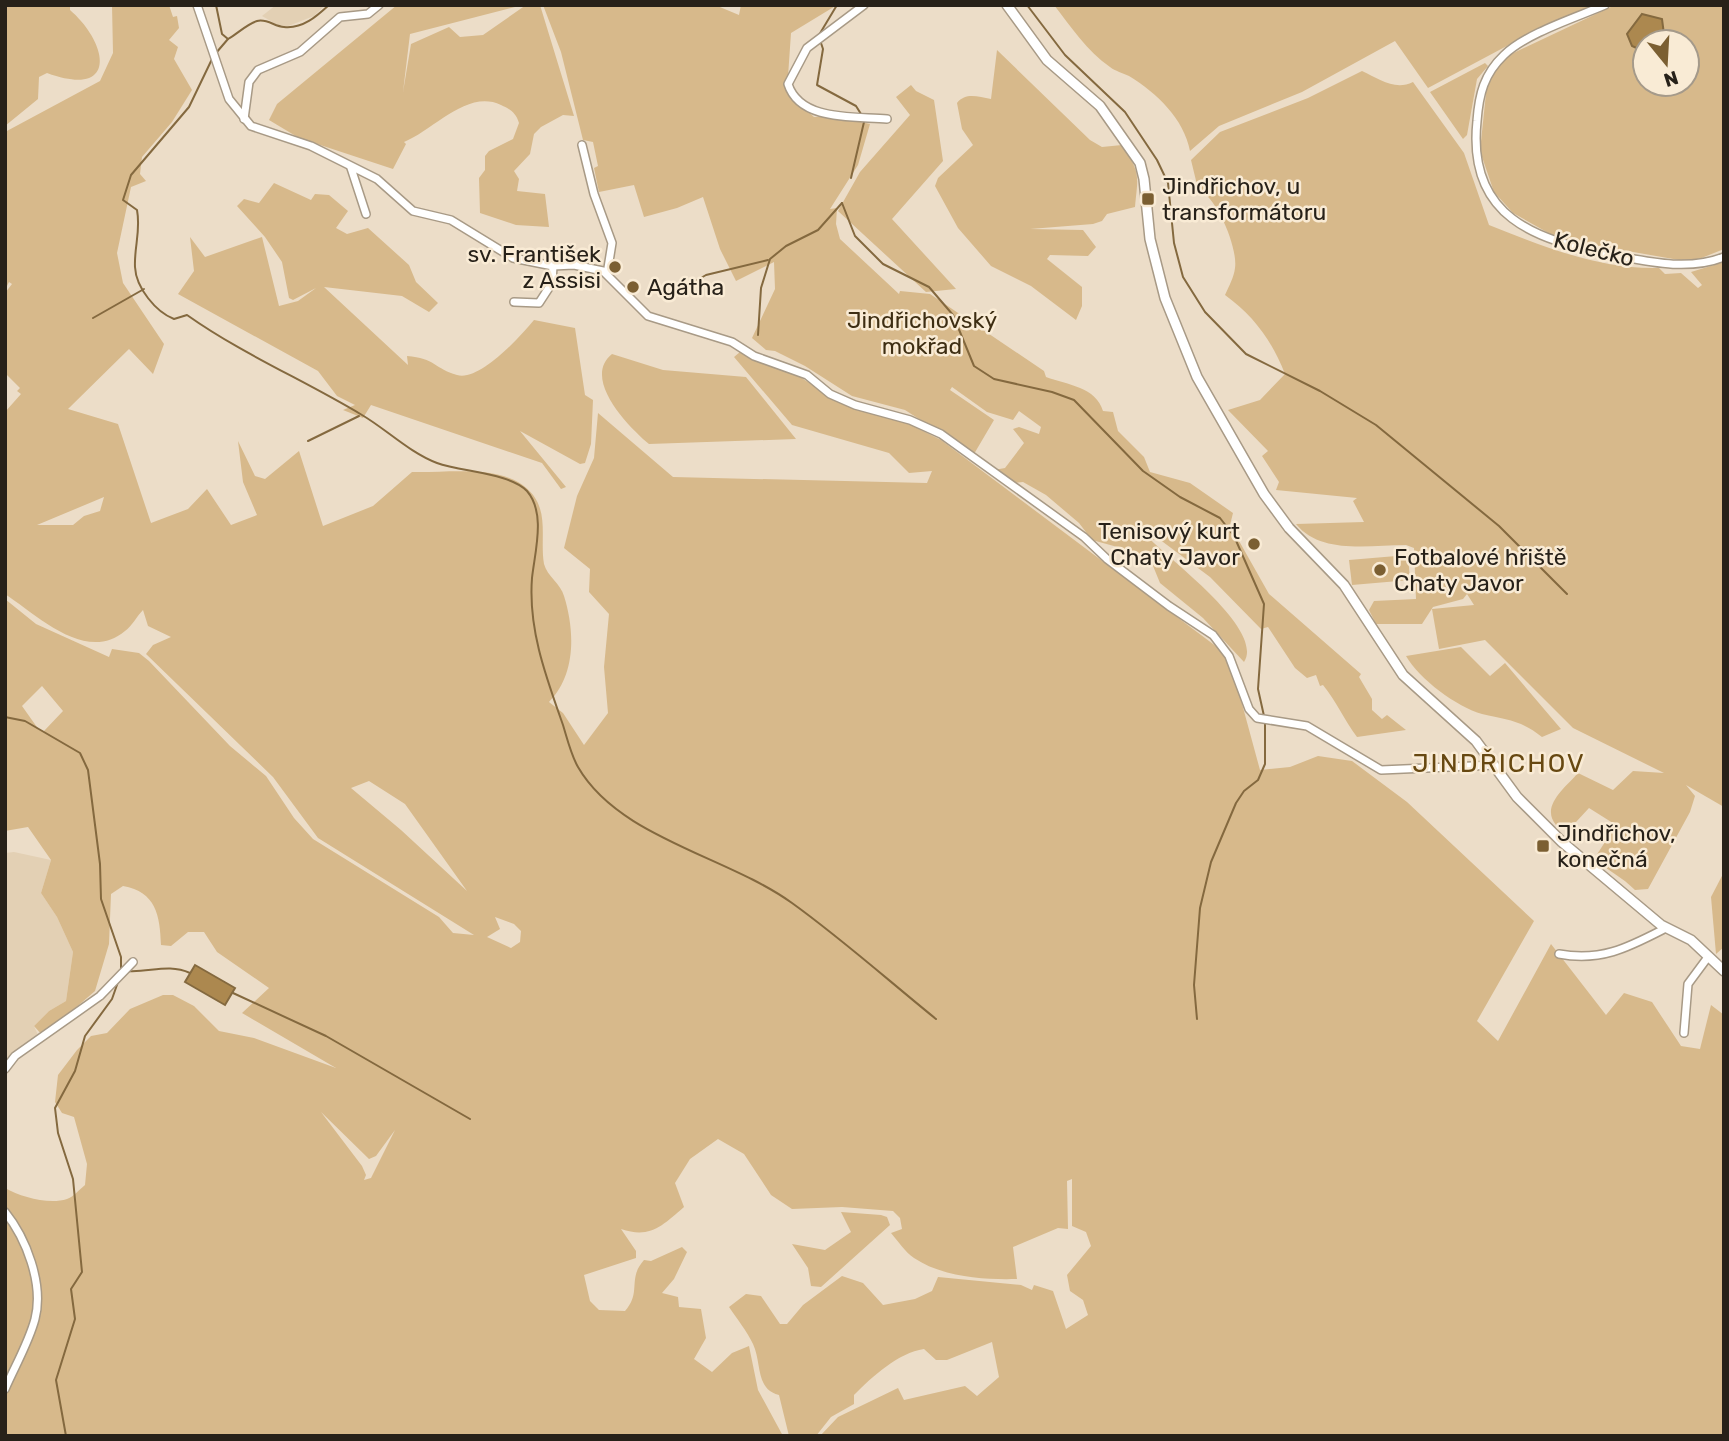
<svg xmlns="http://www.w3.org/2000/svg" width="1729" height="1441" viewBox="0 0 1729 1441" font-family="Rubik,sans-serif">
<rect width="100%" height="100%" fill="#ecddc8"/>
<!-- built -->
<g fill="#e3d0b4">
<polygon points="276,5 325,5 314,16 283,28 262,16"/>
<polygon points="14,852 51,860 41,893 57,917 73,952 66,1001 49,1011 34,1026 38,1035 5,1063 5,853"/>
</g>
<!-- green -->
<g fill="#d7b98b" fill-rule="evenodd">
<path d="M9,5H70V10C109,44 118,99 47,73L39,77L38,99L5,126V7Z"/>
<path d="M112,5H169L173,17L177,16L179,28L169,40L178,47L174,59L192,90L172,122L142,157L140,174L146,181L131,187L117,253L123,283L164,344L153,374L129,349L68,409L118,424L151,523L188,509L207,489L231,525L257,515L243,482L238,441L255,476L265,479L299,451L323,526L373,506L412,472C444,473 490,466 518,482C553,503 539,535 544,564C547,576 561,584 564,596C575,631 576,675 549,702L563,713L584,745L608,713L604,667L609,614L589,592L590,569L564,548L577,496L594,458L598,413L673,477L927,483L932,471L909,473L889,453L792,425L734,357L740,352L786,368L825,393L911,425L941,440L1229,656L1260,770L1290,767L1318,756L1352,761L1407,802L1534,921L1477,1021L1498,1041L1551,944L1606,1015L1624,993L1652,1002L1681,1046L1700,1049L1711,1005L1724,1015V1436H820L838,1417L898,1388L904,1400L965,1386L977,1396L999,1377L992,1342L947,1360H936L924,1349C898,1353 873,1376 854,1395V1404L831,1417L816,1436H789L779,1395C755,1389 762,1363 753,1344C747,1331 737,1319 729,1307L746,1294L761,1296L780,1324H787L803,1305L842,1276L863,1283L883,1305L915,1299L932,1291L938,1277L1021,1285L1032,1290L1034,1285L1053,1291L1066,1329L1088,1315L1083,1300L1070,1291L1067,1275L1091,1246L1086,1232L1072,1226V1179L1067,1181L1068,1229L1058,1228L1013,1247L1017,1279C985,1280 942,1277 914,1258C905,1252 898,1241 891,1233L902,1229L900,1218L893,1211L842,1207L792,1209L771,1195L744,1154L718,1139L690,1159L675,1183L684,1207C662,1226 650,1239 621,1229L636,1251V1258L584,1275L590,1301L599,1310L625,1311C642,1292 627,1279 644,1260L651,1261L682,1247L687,1252L674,1279L662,1293L678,1297L679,1307L701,1309L706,1338L694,1359L712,1372L732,1353L749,1346L758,1390L783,1436H5V1188C21,1197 49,1205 67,1199C73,1197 79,1190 85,1185L87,1164L74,1117L62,1113L55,1102L58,1075L77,1050L91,1036L107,1033L130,1009L163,995H173L194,1006L219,1031L254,1038L336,1068L242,1013L269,988L217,952L204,932H188L171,946L161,945C160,915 156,892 123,886L111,894L109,944L95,991L43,1036L34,1026L49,1011L66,1001L73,952L57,917L41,893L51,860L28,827L5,831V599L36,624L109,657L112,649L139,653L149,661L230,746L266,776L294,818L313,839L439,917L453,933L474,935L318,838L273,777L146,654L153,645L171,637L148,626L143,610C137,616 132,626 125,631C86,664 37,615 5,594V412L21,394L17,391L20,388L5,373V293L12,284L9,282L5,290V132L100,81L113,53ZM104,497L100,511L84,516L73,525H37ZM42,686L63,711L44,731L39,730L22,706ZM369,781L405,804L467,891L401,830L351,788ZM495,917L514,924L521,931L520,942L511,948L487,937L500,929ZM321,1112L369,1159L376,1156L395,1130L371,1178L364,1180L366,1175L362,1166Z"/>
<path d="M397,5H523L410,34L403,92L411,44L449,27L460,37L483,35L526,5H540L574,116L563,115L541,127L534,134L530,154L514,171L519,179L517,191L545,194L549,227L516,225L480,213L479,178L485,170V156L489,151L513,139L519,123C516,113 510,109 501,105C467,89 434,130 404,142L406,144L393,169L299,138L269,120L277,104Z"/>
<path d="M543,5H715L739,15L741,5H837L791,33L787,91L814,117L836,116L870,124L858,165L830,209L837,208L836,224L840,239L899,294L900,291L930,294L1044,371L1046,377C1068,385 1096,387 1103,411L1113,412L1118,431L1144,457L1150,472L1190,483L1233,513L1230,525L1269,594L1361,674L1359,677L1372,699V710L1382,719L1387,715L1406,730L1357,737C1344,720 1337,702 1323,685L1320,686L1316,675L1307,678L1295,668L1268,627L1261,629L1210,577L1159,539L1151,540C1171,561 1265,630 1244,662L1203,618L1160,583L1151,561L1132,551L1092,540L1079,523L1046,495L1023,482L1012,483L994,470L1005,468L1024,443L1013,429L1019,427L1039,434L1041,427L1019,411L1013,420L987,412L952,387L950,390L994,420L974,454L905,410L852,396L805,366L775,351L766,350L752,338L775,289L774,262L736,281L720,249L703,197L677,208L644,217L634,185L599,192L594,168L598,166L593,142L583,140L561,52Z"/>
<path d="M1054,5H1594L1518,40L1428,88L1395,41L1302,92L1219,126L1190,151C1184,119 1157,93 1129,76C1123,73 1115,71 1110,67C1087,51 1071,27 1054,5Z"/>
<path d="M1615,5H1724V249L1699,259L1679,260L1559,239L1513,213L1494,192L1480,151L1487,84L1505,57ZM1645,42H1687V84H1645Z"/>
<path d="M997,50L1090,140L1102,147L1122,145C1141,174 1138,175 1135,207L1107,214L1102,221L1093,224L1030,229L1083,230L1096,247L1088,256L1050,255L1047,259L1082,287V306L1076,320L1031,286L991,266L958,228L935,186L938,178L973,145L962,129L957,103C966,92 978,97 991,99Z"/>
<polygon points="1485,63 1488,66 1477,79 1467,135 1463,139 1430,92"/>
<path d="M1362,71C1379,79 1395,91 1413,82L1464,153L1489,225C1542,246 1601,270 1659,268L1665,274L1681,273L1698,288L1702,285L1691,272L1724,262V807L1686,785L1695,796L1690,812L1648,889L1635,890C1622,877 1609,871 1594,859L1616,825L1589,808L1576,822L1556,825C1540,806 1566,787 1578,773L1613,790L1633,771L1664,773L1573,728L1485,640L1439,649L1432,609L1474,605L1467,594L1463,599L1433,607L1422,624H1376L1369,610L1374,601L1416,599L1414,548L1406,545C1370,545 1321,555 1296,524L1364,522L1353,501L1357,498L1276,490L1279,482L1262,456L1268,451L1228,410L1260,400L1285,374C1272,341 1254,316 1225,295C1229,286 1234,277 1235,268C1238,248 1217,197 1198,189L1191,160L1220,132L1308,98Z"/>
<polygon points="911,85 916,91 934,100 943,161 892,219 956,289 926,292 838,211 860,172 910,115 896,97"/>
<path d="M274,183L311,200L315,194L329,195L348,211L336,228L347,234L368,228L409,265L416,282L438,303L429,312L402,296L324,287L408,365L407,356C435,358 435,369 457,375C479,382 521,336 534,320L575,328L585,395L593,400L591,444L585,463L580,464L520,431L566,487L561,489L542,463L371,405L363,418L343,410L355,405L337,396L318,371L178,294L194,271L190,237L205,257L262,237L279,306L298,301L316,288L293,300L289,298L282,262L265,237L237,206L244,199L259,203Z"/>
<path d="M612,354L663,370L746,377L796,439L649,444C630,428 581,379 612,354Z"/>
<polygon points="1408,555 1410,580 1352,585 1349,560"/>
<path d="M1461,647L1490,676L1505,663L1561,729L1542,737C1521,720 1507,720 1482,714C1457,707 1419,679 1406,656Z"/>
<polygon points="1724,872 1724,947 1716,954 1711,897"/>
<polygon points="841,1212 881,1215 887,1217 890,1225 821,1287 811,1286 808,1268 792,1244 825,1250 851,1232"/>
</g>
<!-- water -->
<g fill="#ac884f" stroke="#84693f" stroke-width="2">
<polygon points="1642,14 1662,19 1665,42 1645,42 1645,52 1632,46 1627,34"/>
<polygon points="195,965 235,988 225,1005 185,982"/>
</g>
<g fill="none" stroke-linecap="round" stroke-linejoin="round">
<!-- stream -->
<g stroke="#84693f" stroke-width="2">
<path d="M216,5L222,34L228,39C237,34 247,24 257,21C267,18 275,27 284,27C303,29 317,16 329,5"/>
<polyline points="1027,5 1065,55 1125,112 1157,160 1168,183 1174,243 1183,277 1205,312 1246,354 1320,391 1376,425 1499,526 1567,594"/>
<polyline points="819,35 837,5"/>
<polyline points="820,40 823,49 817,85 856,106 861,114"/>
<polyline points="216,53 228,39"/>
<path d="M213,57L189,107L131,175L123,200L137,210C141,231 134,247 135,267C136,288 156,312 174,319L187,315C242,354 304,380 362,415C386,429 410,453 437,463C462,472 510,473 527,491C546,513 535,551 532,578C528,629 546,677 563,725C567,738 571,755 578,767C619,838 727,856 792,903C842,939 889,981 936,1019"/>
<polyline points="851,178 864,122"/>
<polyline points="842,203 855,236 883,264 929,287 953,315 974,366 994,379 1052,392 1074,400 1143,471 1180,497 1220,518 1234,536 1264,604 1258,689 1264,716"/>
<polyline points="689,285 706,275 768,260"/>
<polyline points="93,318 144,289"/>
<polyline points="758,335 761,288 770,259 786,246 818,230 842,203"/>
<polyline points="308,441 359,416"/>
<polyline points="5,717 25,721 80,753 88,770 100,864 101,899 121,957 121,971"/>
<path d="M127,971C149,973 168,963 190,973"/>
<polyline points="233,993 326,1036 470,1119"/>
<polyline points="1197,1019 1194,985 1200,908 1211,862 1236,803 1244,791 1258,780 1265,764 1265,722"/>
<polyline points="66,1436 56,1380 75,1319 71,1289 82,1272 73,1179 58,1133 55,1108 75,1071 85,1036 112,999 118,982"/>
</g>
<!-- minor casing -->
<g stroke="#a89a86" stroke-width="10">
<g id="minor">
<polyline points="197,5 229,99 251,126 311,146 377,179 413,211 451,220 513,258 553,266 552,283 539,303 514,302"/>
<path d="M864,5L807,48L788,84C800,122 856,116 887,119"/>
<path d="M1605,5C1575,18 1527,33 1504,55C1484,74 1479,94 1477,121C1467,217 1535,240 1613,255C1650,262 1688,271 1724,257"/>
<polyline points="244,119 249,82 258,70 300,52 340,17 368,14 379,5"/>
<polyline points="582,145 594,194 612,243 607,274"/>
<polyline points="351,168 366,214"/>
<polyline points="553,266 574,265 603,271 648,316 732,342 754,356 807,375 830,394 855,405 910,420 941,434 1084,537 1107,559 1169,606 1213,635 1229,656 1249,709 1257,718 1307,726 1381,770 1495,765"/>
<path d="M1559,954C1602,962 1629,947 1666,928"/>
<polyline points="1684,1033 1688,984 1708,957"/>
<polyline points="5,1069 15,1056 100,996 133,962"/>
<path d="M5,1212C26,1238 44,1284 35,1319C29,1342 15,1366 5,1389"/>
</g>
</g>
<!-- tertiary casing -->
<g stroke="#a89a86" stroke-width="12">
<polyline id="tertiary" points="1007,5 1047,60 1100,106 1140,163 1144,179 1150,239 1165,298 1197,377 1264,494 1289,528 1344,585 1403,675 1476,741 1517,797 1562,842 1661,925 1691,940 1724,971"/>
</g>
<!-- minor -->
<use href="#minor" stroke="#fff" stroke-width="7"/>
<!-- tertiary -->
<use href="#tertiary" stroke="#fff" stroke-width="9"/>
</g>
<!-- markers -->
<g fill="#7b5f32" stroke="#f9ebd5" stroke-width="2.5">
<rect x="1141" y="192" width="14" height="14" rx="3.5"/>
<circle cx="615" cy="267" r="7"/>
<circle cx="633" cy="287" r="7"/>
<circle cx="1254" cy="544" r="7"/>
<circle cx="1380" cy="570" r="7"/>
<rect x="1536" y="839" width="14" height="14" rx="3.5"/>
</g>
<g text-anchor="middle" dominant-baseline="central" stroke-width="5" stroke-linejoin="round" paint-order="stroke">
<!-- poi labels -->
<g font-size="23" fill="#272119" stroke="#f9ebd5" text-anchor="start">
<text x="1162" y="186">Jindřichov, u<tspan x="1162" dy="26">transformátoru</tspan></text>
<text x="601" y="254" text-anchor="end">sv. František<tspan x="601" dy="26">z Assisi</tspan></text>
<text x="647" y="287">Agátha</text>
<text x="1240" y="531" text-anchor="end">Tenisový kurt<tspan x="1240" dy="26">Chaty Javor</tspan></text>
<text x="1394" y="557">Fotbalové hřiště<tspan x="1394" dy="26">Chaty Javor</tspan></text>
<text x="1557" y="833">Jindřichov,<tspan x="1557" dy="26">konečná</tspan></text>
</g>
<!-- street labels -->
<g font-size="23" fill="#272119" stroke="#f9ebd5">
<text transform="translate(1594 249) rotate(14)">Kolečko</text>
</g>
<!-- park labels -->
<g font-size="23" fill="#3e2e13" stroke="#f9ebd5">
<text x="922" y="320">Jindřichovský<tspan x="922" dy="26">mokřad</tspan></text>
</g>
<!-- quarter labels -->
<g font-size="26" letter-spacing="2" fill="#674811" stroke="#f9ebd5">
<text x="1499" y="763">JINDŘICHOV</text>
</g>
</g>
<!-- border -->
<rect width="1729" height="1441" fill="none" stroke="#272119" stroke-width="14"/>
<!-- north arrow -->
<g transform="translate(1666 63) rotate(162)"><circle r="33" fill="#f9ebd5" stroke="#a59a8a" stroke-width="2"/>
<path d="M0-5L12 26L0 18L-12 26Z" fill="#7b5f32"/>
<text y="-10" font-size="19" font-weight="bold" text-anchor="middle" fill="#272119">N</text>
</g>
</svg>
